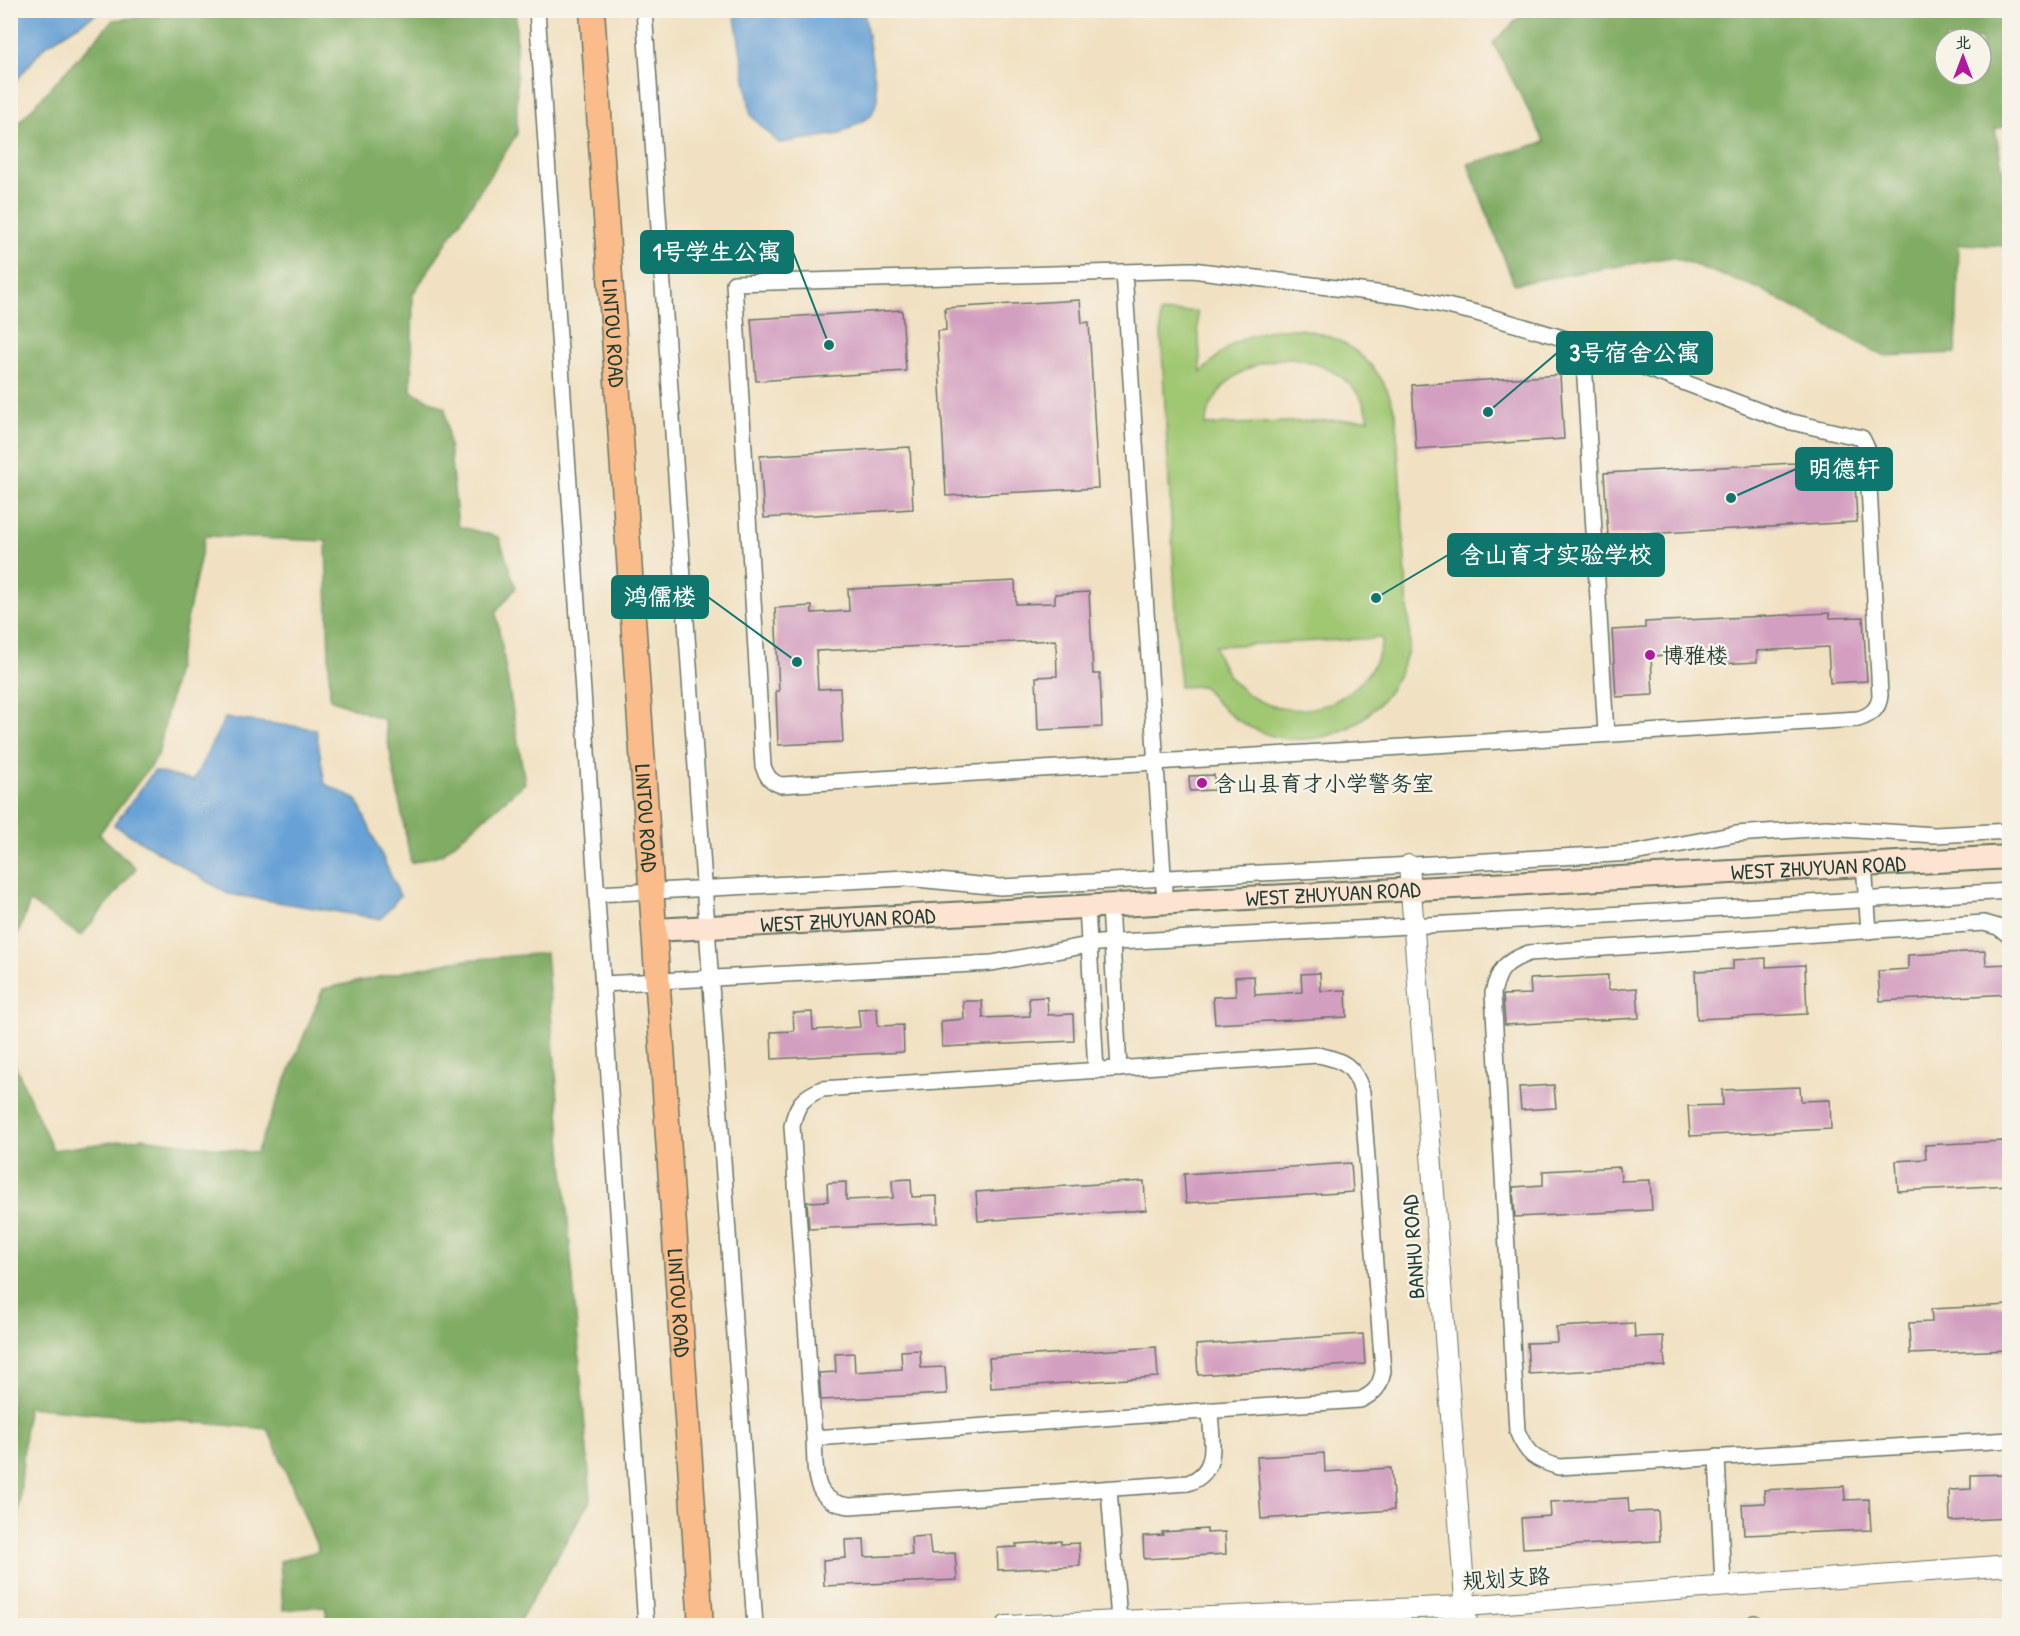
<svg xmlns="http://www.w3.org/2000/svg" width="2020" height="1636" viewBox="0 0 2020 1636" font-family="'Patrick Hand','LXGW WenKai TC',sans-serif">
<rect width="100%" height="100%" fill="#f7f3e8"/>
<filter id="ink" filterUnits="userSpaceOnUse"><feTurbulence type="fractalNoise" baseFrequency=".0167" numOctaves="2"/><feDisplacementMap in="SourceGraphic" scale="12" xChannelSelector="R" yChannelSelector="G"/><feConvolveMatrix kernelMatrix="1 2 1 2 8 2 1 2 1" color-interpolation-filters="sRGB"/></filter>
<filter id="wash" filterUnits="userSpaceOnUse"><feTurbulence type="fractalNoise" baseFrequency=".008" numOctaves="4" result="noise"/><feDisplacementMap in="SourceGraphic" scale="24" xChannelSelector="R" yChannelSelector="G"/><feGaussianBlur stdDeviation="1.35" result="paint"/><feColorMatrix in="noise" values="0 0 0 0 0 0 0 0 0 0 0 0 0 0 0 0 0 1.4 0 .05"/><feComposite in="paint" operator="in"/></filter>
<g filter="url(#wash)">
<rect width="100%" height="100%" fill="#f1e1c2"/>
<!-- green -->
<path fill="#a0c772" stroke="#608253" stroke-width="1.5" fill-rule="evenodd" d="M1197,311L1201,373C1213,361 1223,349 1239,341C1289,314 1354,333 1383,382C1389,393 1393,404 1396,416L1410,642C1386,749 1267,774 1203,686L1180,687L1160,313ZM1290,358C1325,362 1360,381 1369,419L1205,425C1213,382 1249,361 1290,358ZM1382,638C1382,651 1374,666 1366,676C1322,731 1233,716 1215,646Z"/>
<!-- forest -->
<g fill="#80ac64" stroke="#50744c" stroke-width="1.5" fill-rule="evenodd">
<polygon points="162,11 516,11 517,134 413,294 411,391 445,408 458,526 499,537 516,588 496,612 525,783 442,854 411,863 384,720 330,699 326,541 205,536 158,756 99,834 136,868 81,936 30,902 11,952 11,131 113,20 163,15"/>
<path d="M1743,11L1752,15L1757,10L2009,11V124L1995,129L2009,204V246L1959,244L1956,353L1883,356L1760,289L1672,257L1514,284L1468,164L1545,142L1493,43L1526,11ZM1945,39H1981V75H1945Z"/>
<polygon points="546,953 591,1499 517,1625 328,1625 325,1606 283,1610 280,1561 319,1551 268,1429 27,1407 16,1550 11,1551 11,1056 53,1150 142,1138 256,1153 323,989 454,961"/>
</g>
<!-- water -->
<g fill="#67a1d6" stroke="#436f85" stroke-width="1.5">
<polygon points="11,10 96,10 96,14 45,46 11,87"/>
<polygon points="734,11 864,11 878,99 871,116 840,134 779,143 751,116"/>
<polygon points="225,718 316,729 325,784 357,800 400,896 381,919 228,894 114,825 154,771 193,781"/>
</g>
<g id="blocks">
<!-- building -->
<g fill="#d39fc0">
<polygon points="1080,300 1082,323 1089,322 1098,488 946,496 937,331 946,330 945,308"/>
<polygon points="902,310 906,371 756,381 751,319"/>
<polygon points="1560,375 1564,439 1416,449 1412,385"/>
<polygon points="910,447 913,509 764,518 760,456"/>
<polygon points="1854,460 1857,522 1608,536 1604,473"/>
<polygon points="1015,581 1016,604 1055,603 1055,594 1089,592 1093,674 1100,674 1102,727 1038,730 1036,677 1057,676 1056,640 816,651 818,689 840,688 843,742 778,745 776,691 779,691 775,608 812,606 812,613 849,611 848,589"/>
<polygon points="1829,613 1830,618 1863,617 1867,681 1830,683 1828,647 1757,651 1757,662 1720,664 1720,653 1651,656 1653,695 1616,697 1612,630 1645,628 1645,622"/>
<polygon points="1214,775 1215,790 1190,791 1189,776"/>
<polygon points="1985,951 1986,965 2010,964 2010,994 1880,1001 1878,971 1908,969 1908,955"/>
<polygon points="1766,958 1766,967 1805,965 1807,1014 1697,1019 1695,971 1733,969 1733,960"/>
<polygon points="1320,973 1321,991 1346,990 1347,1017 1215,1024 1213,997 1236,996 1235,977 1254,976 1255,995 1302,992 1301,974"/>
<polygon points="1608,975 1608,990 1637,988 1639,1018 1505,1025 1503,995 1531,994 1530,979"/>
<polygon points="1047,997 1048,1015 1073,1014 1074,1041 942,1047 941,1021 964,1019 963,1001 982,1001 983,1018 1030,1016 1029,998"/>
<polygon points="877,1008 878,1026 903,1025 904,1052 772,1059 771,1032 794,1031 793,1013 812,1012 813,1030 860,1027 858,1009"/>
<polygon points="1554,1085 1556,1108 1521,1110 1519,1087"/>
<polygon points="1800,1087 1801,1101 1830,1100 1831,1129 1690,1136 1688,1106 1723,1105 1722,1090"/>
<polygon points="2003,1141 2004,1155 2010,1155 2010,1185 1898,1191 1896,1161 1926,1159 1925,1145"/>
<polygon points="1351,1163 1353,1192 1186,1203 1184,1174"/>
<polygon points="1620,1167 1621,1181 1650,1180 1652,1210 1515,1217 1513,1187 1543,1185 1543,1171"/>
<polygon points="911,1179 912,1197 937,1196 938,1223 809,1229 807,1202 828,1201 827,1183 846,1182 846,1200 893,1198 892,1180"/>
<polygon points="1144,1181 1146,1210 978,1221 976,1192"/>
<polygon points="2010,1305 2010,1350 1910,1354 1909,1323 1932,1322 1931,1309"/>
<polygon points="1634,1323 1635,1337 1663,1336 1665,1366 1529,1374 1527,1343 1557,1342 1556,1327"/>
<polygon points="1363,1334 1365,1364 1198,1375 1196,1345"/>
<polygon points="1156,1347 1158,1377 991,1388 989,1358"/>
<polygon points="920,1350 921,1368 945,1367 947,1394 821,1400 819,1373 836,1372 835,1354 854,1353 855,1372 902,1369 901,1351"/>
<polygon points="1324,1453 1325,1472 1391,1468 1394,1510 1261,1519 1257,1457"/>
<polygon points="2010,1474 2010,1518 1950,1521 1949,1490 1971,1489 1971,1475"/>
<polygon points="1844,1486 1845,1500 1869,1499 1871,1530 1744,1535 1742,1504 1765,1503 1764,1490"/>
<polygon points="1628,1498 1629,1512 1658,1511 1660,1541 1523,1548 1521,1518 1551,1516 1550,1502"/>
<polygon points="1207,1529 1207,1533 1225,1532 1226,1554 1144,1559 1143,1536 1163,1535 1162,1532"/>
<polygon points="929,1536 931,1554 955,1553 957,1580 824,1586 823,1560 846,1558 845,1540 864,1539 865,1557 912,1555 911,1537"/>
<polygon points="1061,1541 1061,1544 1079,1543 1080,1566 998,1570 997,1548 1017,1547 1016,1544"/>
</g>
</g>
</g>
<g filter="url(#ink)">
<use href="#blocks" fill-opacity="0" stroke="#687666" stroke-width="1.5"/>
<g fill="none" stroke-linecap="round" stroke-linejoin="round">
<!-- minor casing -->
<g stroke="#687666" stroke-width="18">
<g id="minor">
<polyline points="537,10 646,1626"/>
<polyline points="644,10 755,1626"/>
<path d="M1192,270L1408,297L1477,313L1583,344L1783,420L1862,438L1867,448L1880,695C1879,709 1871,715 1858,719L781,785C771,782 767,777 763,766L734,283Z"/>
<polyline points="1124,272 1164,889"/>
<polyline points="1583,344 1606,734"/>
<polyline points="1864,865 1869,931"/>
<polyline points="597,894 906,878 1000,887 1634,853 1736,834 1826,828 1935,835 2010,831"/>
<polyline points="1110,905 1119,1069"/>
<polyline points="1087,906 1096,1071"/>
<path d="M2010,936L1998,927L1984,923L1529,953C1505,962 1499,968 1493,993L1517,1431C1527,1455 1535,1460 1559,1467L2010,1440"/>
<polyline points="603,984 992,963 1099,943 1556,918 2010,891"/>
<path d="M814,1438L1360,1400C1375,1393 1380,1387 1383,1371L1362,1092C1355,1066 1343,1060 1318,1055L822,1089C802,1097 796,1106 792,1126L814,1438C816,1470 810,1502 850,1506L1188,1483C1221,1471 1211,1439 1210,1410"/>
<polyline points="1717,1457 1723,1585"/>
<polyline points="1109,1489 1119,1621"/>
<polyline points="1754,1623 1755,1626"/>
</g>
</g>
<!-- tertiary casing -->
<g stroke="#687666" stroke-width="22">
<g id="tertiary">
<polyline points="1409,865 1467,1626"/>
<polyline points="1006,1626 1465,1606 2010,1565"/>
</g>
</g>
<!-- secondary casing -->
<g stroke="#687666" stroke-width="26">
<g id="secondary">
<path id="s1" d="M654,930L2010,857"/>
</g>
</g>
<!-- primary casing -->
<g stroke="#687666" stroke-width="27">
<g id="primary">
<path id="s2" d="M592,10L701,1626"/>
</g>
</g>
<!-- minor -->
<use href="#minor" stroke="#fff" stroke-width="15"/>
<!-- tertiary -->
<use href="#tertiary" stroke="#fff" stroke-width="20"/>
<!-- secondary -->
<use href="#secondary" stroke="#fde4d0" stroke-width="22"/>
<!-- primary -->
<use href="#primary" stroke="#f9bc8a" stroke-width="24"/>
</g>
</g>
<!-- markers -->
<g fill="#b5179e" stroke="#f7f3e8" stroke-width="2">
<circle cx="1650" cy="655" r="6"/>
<circle cx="1202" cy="783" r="6"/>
</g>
<g text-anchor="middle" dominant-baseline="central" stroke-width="5" stroke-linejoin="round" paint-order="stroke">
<!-- street labels -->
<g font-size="22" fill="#1f3d34" stroke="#f7f3e8">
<text stroke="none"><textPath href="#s2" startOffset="324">LINTOU ROAD</textPath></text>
<text stroke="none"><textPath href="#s2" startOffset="810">LINTOU ROAD</textPath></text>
<text stroke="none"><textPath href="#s1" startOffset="1166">WEST ZHUYUAN ROAD</textPath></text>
<text stroke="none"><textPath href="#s1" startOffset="680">WEST ZHUYUAN ROAD</textPath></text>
<text stroke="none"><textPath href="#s1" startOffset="194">WEST ZHUYUAN ROAD</textPath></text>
<text transform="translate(1413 1247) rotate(-94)">BANHU ROAD</text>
<text stroke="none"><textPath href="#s2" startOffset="1296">LINTOU ROAD</textPath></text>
<text transform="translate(1506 1578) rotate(-4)">规划支路</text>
</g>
<!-- poi labels -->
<g font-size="22" fill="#1f3d34" stroke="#f7f3e8" text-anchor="start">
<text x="1662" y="655">博雅楼</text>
<text x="1214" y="783">含山县育才小学警务室</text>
</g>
</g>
<!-- callouts -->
<path fill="none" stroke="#0f766e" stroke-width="2" d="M829 345L793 252M1488 412L1557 353M1731 498L1796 469M1376 598L1448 555M797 662L708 597"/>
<g fill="#0f766e" stroke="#f7f3e8" stroke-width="2">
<circle cx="829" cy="345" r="6"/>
<circle cx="1488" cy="412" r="6"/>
<circle cx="1731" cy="498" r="6"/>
<circle cx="1376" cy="598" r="6"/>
<circle cx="797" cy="662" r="6"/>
</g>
<g fill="#0f766e" stroke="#0f766e" stroke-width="2">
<rect x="641" y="231" width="152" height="42" rx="6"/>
<rect x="1557" y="332" width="155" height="42" rx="6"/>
<rect x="1796" y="448" width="96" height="42" rx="6"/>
<rect x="1448" y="534" width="216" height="42" rx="6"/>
<rect x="612" y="576" width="96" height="42" rx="6"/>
</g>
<g font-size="24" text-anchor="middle" font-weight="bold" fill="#fff">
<text x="717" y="260">1号学生公寓</text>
<text x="1635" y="361">3号宿舍公寓</text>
<text x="1844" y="477">明德轩</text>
<text x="1556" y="563">含山育才实验学校</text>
<text x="660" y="605">鸿儒楼</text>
</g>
<!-- margin -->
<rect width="2020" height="1636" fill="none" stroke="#f7f3e8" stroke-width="36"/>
<!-- north arrow -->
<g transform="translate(1963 57)"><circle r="28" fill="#f7f3e8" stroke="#a1aaa0" stroke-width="1.5"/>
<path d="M0-4.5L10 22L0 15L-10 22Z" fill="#b5179e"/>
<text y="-9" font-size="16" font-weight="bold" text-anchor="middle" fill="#1f3d34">北</text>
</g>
</svg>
